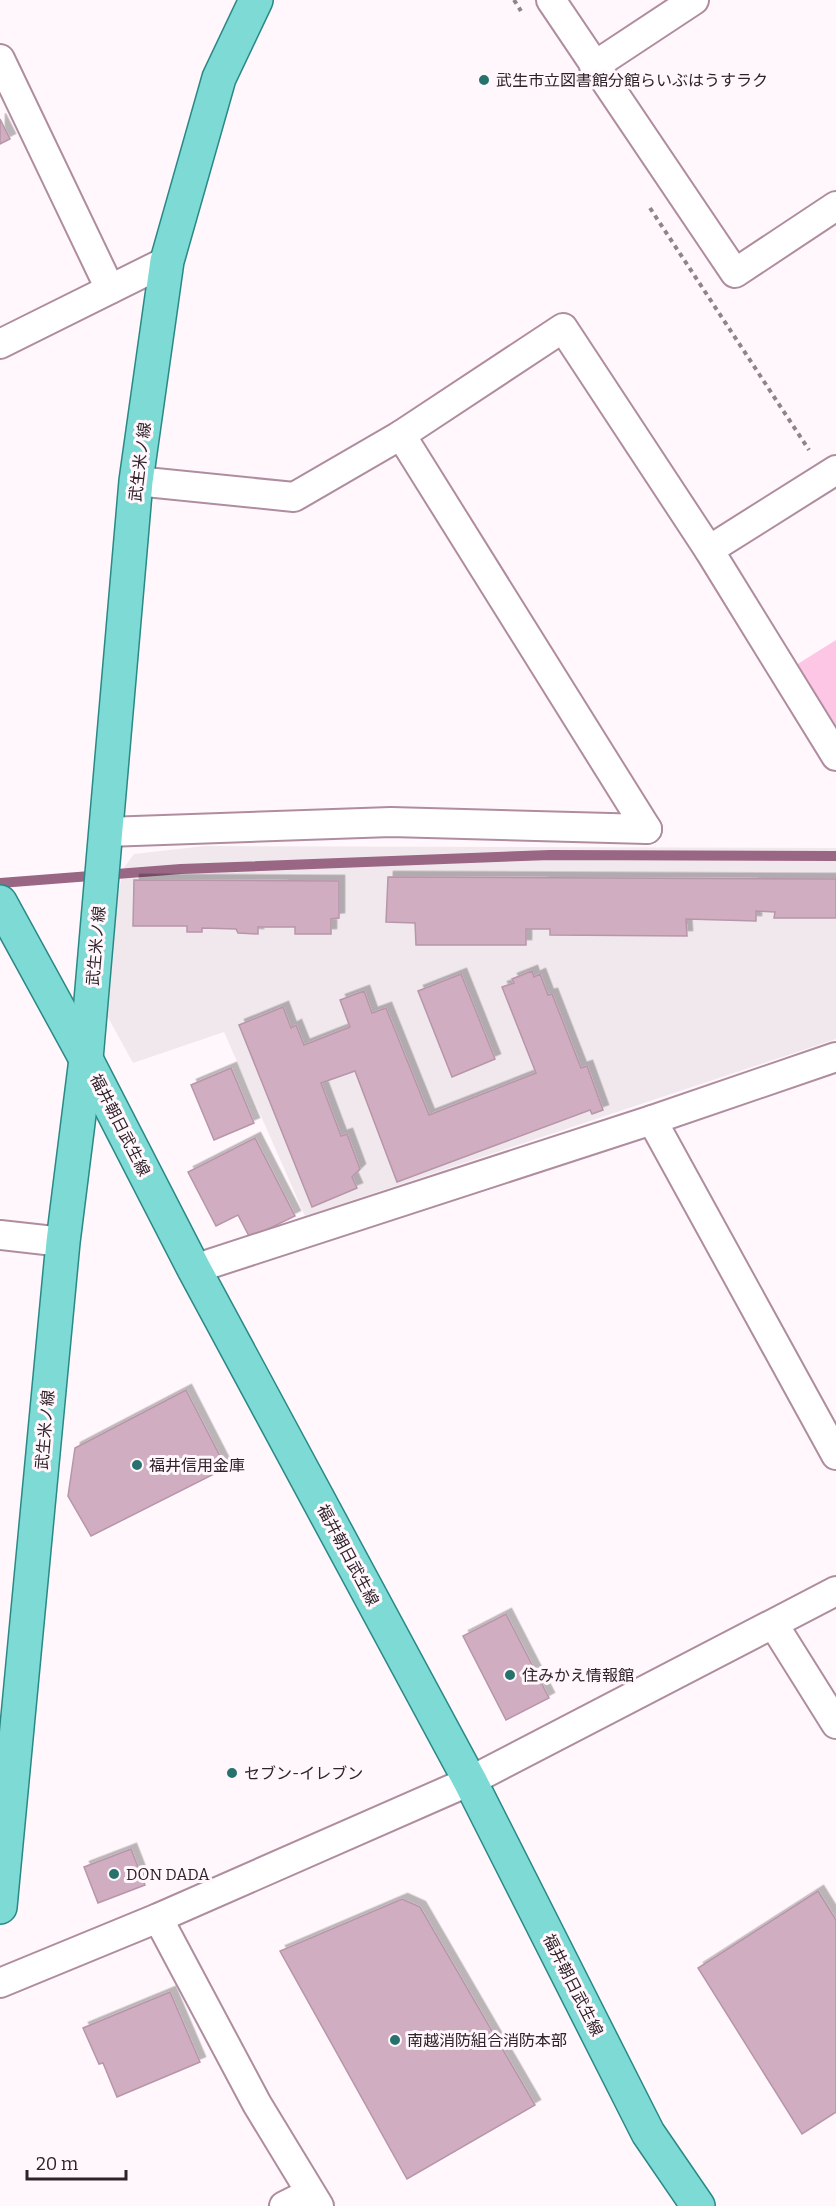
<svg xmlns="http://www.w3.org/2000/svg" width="836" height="2206" viewBox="0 0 836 2206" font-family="Bitter,'Noto Sans JP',serif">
<defs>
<filter id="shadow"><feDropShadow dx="5.5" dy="-5.5" stdDeviation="0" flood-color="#0004"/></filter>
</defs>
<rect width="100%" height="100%" fill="#fff7fb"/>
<!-- built -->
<polygon fill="#f1e8ed" points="205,846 836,848 836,1039 305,1216 224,1032 133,1063 99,1001 123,869 134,854"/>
<!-- green -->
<polygon fill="#fcc6e4" points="836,640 836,738 793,667"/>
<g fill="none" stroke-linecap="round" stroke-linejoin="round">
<!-- stream -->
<polyline stroke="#996684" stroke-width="10" points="0,883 181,869 550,855 836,856"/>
</g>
<!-- building -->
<g fill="#d0adc0" stroke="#b896a9" stroke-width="1.5" filter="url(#shadow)">
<polygon points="0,119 10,139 0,144"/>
<polygon points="388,877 836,879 836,918 774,918 775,912 756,911 756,921 686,919 687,936 550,935 550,929 526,929 526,945 416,945 415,923 386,922"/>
<polygon points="134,880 339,881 339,918 331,919 331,934 295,934 295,927 258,927 258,934 238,933 236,929 202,928 202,932 187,932 187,926 133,926"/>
<polygon points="532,971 534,977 540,974 548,995 552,994 581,1068 587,1066 603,1110 592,1114 590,1110 397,1182 355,1071 321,1083 341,1136 347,1134 360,1169 352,1177 357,1188 312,1207 239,1025 283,1007 291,1028 296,1025 304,1045 350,1027 340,1000 364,991 372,1013 386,1008 429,1115 536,1073 502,987 514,983 512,979"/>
<polygon points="461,974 495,1059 452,1077 418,991"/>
<polygon points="231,1068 254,1123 214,1140 191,1085"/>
<polygon points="255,1138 295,1216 250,1238 238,1215 216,1226 188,1172"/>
<polygon points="186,1390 226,1468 91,1536 68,1496 75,1448"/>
<polygon points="506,1614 549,1698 506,1720 463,1636"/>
<polygon points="131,1849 145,1885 98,1903 84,1867"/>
<polygon points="818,1891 836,1920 836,2112 802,2134 698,1968"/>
<polygon points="402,1899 420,1907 535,2105 407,2179 280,1951"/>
<polygon points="170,1992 200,2062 117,2097 103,2063 99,2064 83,2028"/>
</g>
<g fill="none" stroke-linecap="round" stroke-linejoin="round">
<!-- minor casing -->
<g stroke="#af8d9f" stroke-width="32">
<g id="minor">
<polyline points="551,0 735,273 836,206"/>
<polyline points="0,59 110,289"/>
<polyline points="594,66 694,0"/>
<polyline points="0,344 167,261"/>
<polyline points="401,435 647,829"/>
<polyline points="136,481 294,497 401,435 563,328 709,550 836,756"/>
<polyline points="709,550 836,470"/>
<polyline points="106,832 391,822 647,829"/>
<polyline points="652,1120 836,1455"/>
<polyline points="0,1235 63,1242"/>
<polyline points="194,1269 652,1120 836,1057"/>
<polyline points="774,1625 836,1724"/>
<polyline points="158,1918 257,2104 319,2206"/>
<polyline points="0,1983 158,1918 470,1781 836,1591"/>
<polyline points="284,2206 310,2193"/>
</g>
</g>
<!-- primary casing -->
<g stroke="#2a8987" stroke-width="36">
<g id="primary">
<polyline points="0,902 86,1059 194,1269 470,1781 648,2133 698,2206"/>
<polyline points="0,1907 63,1242 86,1059 136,481 167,261 219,78 256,0"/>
</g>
</g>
<!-- path -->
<g stroke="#90848a" stroke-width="4" stroke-dasharray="4.5 4.5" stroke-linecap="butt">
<polyline points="514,0 521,11"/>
<polyline points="650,208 809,450"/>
</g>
<!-- minor -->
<use href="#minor" stroke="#fff" stroke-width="28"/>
<!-- primary -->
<use href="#primary" stroke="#7ddad5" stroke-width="33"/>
</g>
<!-- markers -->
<g fill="#28726e" stroke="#fff7fb" stroke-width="2">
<circle cx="484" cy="80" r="6"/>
<circle cx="137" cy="1465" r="6"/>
<circle cx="510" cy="1675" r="6"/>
<circle cx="232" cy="1773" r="6"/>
<circle cx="114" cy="1874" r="6"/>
<circle cx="395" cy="2040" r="6"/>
</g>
<g text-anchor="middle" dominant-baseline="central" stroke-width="6" stroke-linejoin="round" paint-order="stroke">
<!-- poi labels -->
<g font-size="16" fill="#30222a" stroke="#fff7fb" text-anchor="start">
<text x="496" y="80">武生市立図書館分館らいぶはうすラク</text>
<text x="149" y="1465">福井信用金庫</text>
<text x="522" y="1675">住みかえ情報館</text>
<text x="244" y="1773">セブン-イレブン</text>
<text x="126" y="1874">DON DADA</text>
<text x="407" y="2040">南越消防組合消防本部</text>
</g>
<!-- street labels -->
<g font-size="16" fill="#30222a" stroke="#fff7fb">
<text transform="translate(140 462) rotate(-83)">武生米ノ線</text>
<text transform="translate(96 946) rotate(-85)">武生米ノ線</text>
<text transform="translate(120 1125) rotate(63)">福井朝日武生線</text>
<text transform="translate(45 1430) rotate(-85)">武生米ノ線</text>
<text transform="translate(348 1555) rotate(62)">福井朝日武生線</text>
<text transform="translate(573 1985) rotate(63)">福井朝日武生線</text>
</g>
</g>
<!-- scale -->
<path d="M27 2170v9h99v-9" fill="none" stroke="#30222a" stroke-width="3"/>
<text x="36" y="2170" font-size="18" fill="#30222a" stroke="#fff7fb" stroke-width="4.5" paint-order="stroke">20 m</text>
</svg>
